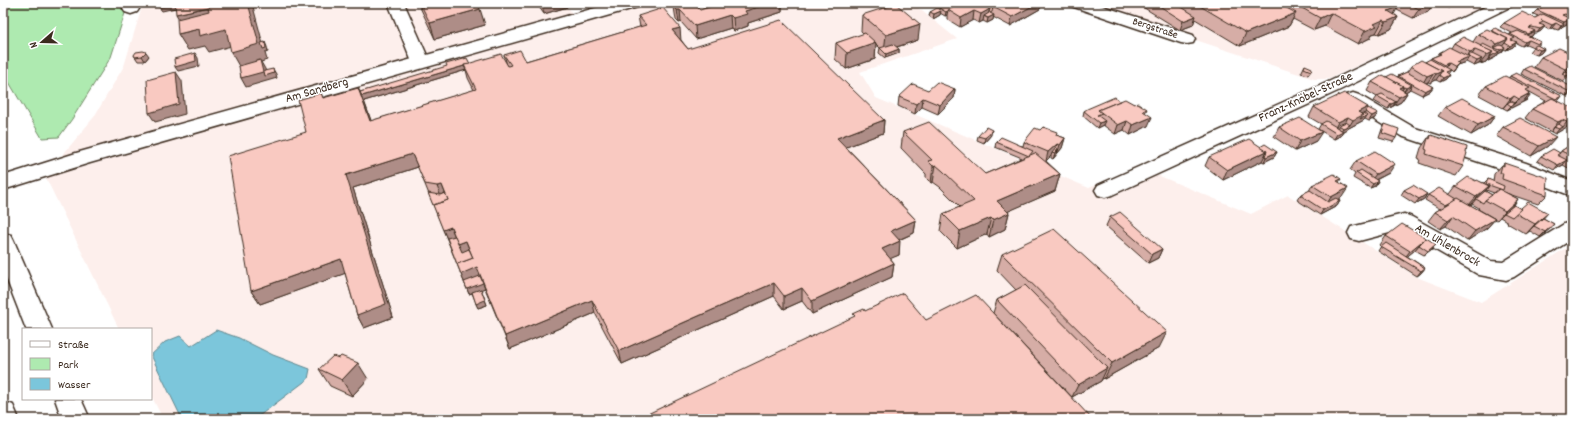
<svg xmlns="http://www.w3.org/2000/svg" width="1575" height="422" viewBox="0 0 1575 422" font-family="Dekko,sans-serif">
<rect width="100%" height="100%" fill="#fff"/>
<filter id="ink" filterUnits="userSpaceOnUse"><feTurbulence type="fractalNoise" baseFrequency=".025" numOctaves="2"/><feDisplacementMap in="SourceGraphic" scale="8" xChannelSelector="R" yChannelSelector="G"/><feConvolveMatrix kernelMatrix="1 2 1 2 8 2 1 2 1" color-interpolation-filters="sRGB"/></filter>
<g filter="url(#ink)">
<!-- built -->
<g fill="#fdefec">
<polygon points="142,3 565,3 572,13 60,158 94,117 124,66 142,7"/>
<polygon points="653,3 912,3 957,39 860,72 876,98 1089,188 1138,167 1251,214 1288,195 1419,278 1481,302 1572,244 1572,419 163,419 151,395 151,329 119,329 46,178 244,119"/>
<polygon points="1083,3 1490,3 1329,79 1314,79"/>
</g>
<!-- green -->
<polygon fill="#aeeab0" stroke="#748a67" points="3,3 125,3 126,10 111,57 72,119 59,137 42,138 3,72"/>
<!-- water -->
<polygon fill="#7bc6db" stroke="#61888f" points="216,330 239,338 273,355 310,369 308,379 255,419 182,419 151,355 165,342 180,336 191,346"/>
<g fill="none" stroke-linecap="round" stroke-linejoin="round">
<!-- minor casing -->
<g stroke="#3b2a1e" stroke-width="3">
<g id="minor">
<polygon points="123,3 139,3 139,9 137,12 131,14 125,12 123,9"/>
<polygon points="388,3 404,3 430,62 427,66 421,67 415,66 412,62"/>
<polygon points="1069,3 1093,3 1193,35 1195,39 1193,43 1187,44 1181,43 1071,6"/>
<polygon points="1493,3 1514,3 1512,6 1338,91 1112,195 1105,197 1098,195 1095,190 1098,185 1326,83"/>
<polygon points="1353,93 1359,95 1415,128 1526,163 1572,181 1572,196 1512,173 1401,136 1347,103 1344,99 1347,95"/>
<polygon points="1404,214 1412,217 1491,261 1503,262 1564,224 1572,221 1572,239 1514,277 1506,280 1479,275 1401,230 1359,241 1351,239 1348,233 1351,227"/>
</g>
</g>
<!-- major casing -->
<g stroke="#3b2a1e" stroke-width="3">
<polygon id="major" points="613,3 640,3 638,7 90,163 3,190 3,176 76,153"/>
</g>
<!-- highway casing -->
<g stroke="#3b2a1e" stroke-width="3">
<g id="highway">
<polygon points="3,233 11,235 14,241 52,329 26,329 3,270"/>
<polygon points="55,399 81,399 90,419 62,419"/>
<polygon points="3,401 13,405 19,419 3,419"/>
</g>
</g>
<!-- minor -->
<use href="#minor" fill="#fff" fill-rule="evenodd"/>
<!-- major -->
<use href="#major" fill="#fff" fill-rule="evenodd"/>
<!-- highway -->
<use href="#highway" fill="#fff" fill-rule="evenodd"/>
</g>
<!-- wall -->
<g fill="#d6ada6" stroke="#3b2a1e" fill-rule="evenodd">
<polygon points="418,3 477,3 485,25 435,39"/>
<polygon points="536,3 566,3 567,7 544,14"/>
<polygon points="720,3 782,3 782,12 748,23 748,26 734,31 731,28 696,39 681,22 679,23 676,20 674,7 700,10 720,4"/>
<polygon points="962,3 1042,3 1040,9 1010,26 993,17 993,20 987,23 983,21 979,23 973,20 960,27 947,19 947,15 945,16 940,13 940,15 933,19 929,16 930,12 939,9 939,8 954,7"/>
<polygon points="1142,3 1390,3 1394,14 1398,17 1391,29 1379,34 1376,33 1372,34 1370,38 1358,44 1325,26 1314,30 1293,19 1289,26 1240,46 1195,19 1193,25 1180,30 1141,6"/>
<polygon points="1401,3 1459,3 1448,8 1443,5 1440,7 1433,4 1428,12 1413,18 1397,10"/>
<polygon points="1572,4 1572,20 1569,22 1567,24 1563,26 1561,28 1558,30 1552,28 1549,30 1544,27 1541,31 1537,33 1534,33 1532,36 1530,37 1541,42 1538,46 1544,49 1541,53 1537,55 1529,52 1533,47 1526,44 1522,46 1516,43 1513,47 1506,50 1504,49 1502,52 1498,54 1496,57 1488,61 1487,60 1486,62 1480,64 1479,64 1474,66 1466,62 1457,65 1452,72 1450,70 1447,74 1449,75 1446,79 1440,82 1436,80 1430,83 1428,82 1426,83 1433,87 1430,91 1422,95 1410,89 1409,90 1405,92 1407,93 1401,102 1388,109 1374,101 1377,97 1367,91 1372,82 1386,77 1397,77 1398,76 1407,72 1411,66 1425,62 1430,60 1431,58 1438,55 1439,53 1451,48 1454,43 1473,42 1478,34 1491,30 1509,35 1512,33 1500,27 1504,23 1535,18 1538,16 1533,14 1537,10 1568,6"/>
<polygon points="862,15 918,40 897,47 899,49 899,53 885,58 879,53 880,48 876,44 875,59 846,69 835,59 836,43 864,34 861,31"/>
<path d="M638,16L681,40L688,49L884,120L883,133L846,147L916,220L914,233L899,240V255L890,258L894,263L892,277L812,314L802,301L784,309L774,296L622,364L595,313L510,349L482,281L485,288L481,289L487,305L478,308L472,293L469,294L418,167L353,188L393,317L364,328L357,315L345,273L260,304L251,291L306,132L321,93L323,98L360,92L470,64L507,65L504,55L526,61L640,27ZM466,70L468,78L474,90L371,121L364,101Z"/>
<polygon points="1572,54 1572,76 1563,81 1534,67 1541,57"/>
<polygon points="134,55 149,56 145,61 138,61"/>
<polygon points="1305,65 1311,71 1308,75 1301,73"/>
<polygon points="1524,69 1572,87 1572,93 1566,96 1521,74"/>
<polygon points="1510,76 1562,96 1558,101 1572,124 1555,134 1525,118 1532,109 1546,101 1528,91 1530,93 1527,100 1507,110 1479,95 1486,86 1509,78"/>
<polygon points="955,89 954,98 938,114 922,107 915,114 898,106 899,97 928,90"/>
<polygon points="1120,101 1134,104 1147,109 1145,113 1148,126 1130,135 1124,130 1115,134 1103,125 1097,128 1083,116 1084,111"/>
<polygon points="1314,107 1368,108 1375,118 1369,121 1365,119 1364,120 1343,131 1340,136 1334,139 1318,129 1321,124 1309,117"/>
<polygon points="1445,107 1495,116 1488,125 1471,135 1438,116"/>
<polygon points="1385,124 1396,138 1393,142 1379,138 1382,129"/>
<polygon points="1279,127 1316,141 1295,151 1274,137"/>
<polygon points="1503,127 1548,146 1531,156 1496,136"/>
<polygon points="1040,130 1065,138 1062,148 1053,159 1051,158 1051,156 1046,161 1060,174 1055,191 1008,211 1009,213 1005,229 989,237 987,234 957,248 940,231 943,214 960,207 940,187 933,182 931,183 926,178 926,174 901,148 903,132 985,174 1022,158 995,147 996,142 1023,146 1024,142"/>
<polygon points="991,135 984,143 977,140 978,136"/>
<polygon points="1431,135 1463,166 1456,176 1419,163 1420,159 1418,158 1421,148 1428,138 1428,139"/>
<polygon points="1572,144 1572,170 1563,165 1554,170 1537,161 1541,156 1560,153 1561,151"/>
<polygon points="1260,147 1277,152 1274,157 1264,162 1262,161 1223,180 1205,166 1209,157"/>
<polygon points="1356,161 1389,173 1376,180 1378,181 1375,186 1370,188 1353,178 1355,174 1350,170"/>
<path d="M1504,163L1547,195L1538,204L1506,193L1518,199L1514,205L1521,209L1543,218L1554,224L1540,237L1530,231L1526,234L1507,223L1508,222L1500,217L1497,220L1478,209L1479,208L1472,204L1470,205L1495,219L1487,228L1467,241L1446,226L1440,229L1428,221L1435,212L1440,209L1425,200L1428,195L1450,194L1456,186L1476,181L1484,183L1488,179L1493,182L1494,174L1502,165H1503ZM1486,190L1494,193L1492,195L1485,191Z"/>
<polygon points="1341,179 1339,182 1342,197 1338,200 1340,201 1337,206 1320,215 1297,200 1300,195 1309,191 1312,185"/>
<polygon points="1404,190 1427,194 1424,199 1415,204 1401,195"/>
<polygon points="1110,217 1162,249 1158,258 1148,263 1106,226"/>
<polygon points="1386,236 1423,241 1436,244 1432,249 1424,255 1415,250 1407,256 1425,268 1421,273 1417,276 1378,251 1381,246 1380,245"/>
<polygon points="1002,254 1159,348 1104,379 1103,378 1101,381 1072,397 993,313 997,300 1016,290 997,270"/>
<polygon points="339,358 368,379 352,396 330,386 319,369"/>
</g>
<!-- shaded-wall -->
<g fill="#ae8d87" stroke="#3b2a1e">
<polygon points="142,3 163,3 145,7"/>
<polygon points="176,3 180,7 162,11 159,7"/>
<polygon points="248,3 252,3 264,48 265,42 267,47 268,52 265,53 267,60 261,62 265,69 267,75 273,69 276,74 277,78 246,87 241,78 240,68 231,52"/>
<polygon points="549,3 566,3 567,7 544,14 542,5"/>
<polygon points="771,3 782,3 782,12 748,23 748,26 734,31 733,18 745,11"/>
<polygon points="1038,3 1042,3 1040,9 1010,26 1012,17"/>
<polygon points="1433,3 1428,12 1413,18 1419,9"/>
<polygon points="1442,3 1444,3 1443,5 1440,7"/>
<polygon points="1451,3 1459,3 1448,8"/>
<polygon points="208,7 217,22 185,30 176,14"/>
<polygon points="1398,7 1391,20 1383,20 1376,33 1372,34 1370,38 1358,44 1365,31 1388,11"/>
<polygon points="480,9 485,25 435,39 430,23"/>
<polygon points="990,9 987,18 984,16 983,21 979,23 981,14"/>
<polygon points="677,10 680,10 681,22 679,23"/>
<polygon points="948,10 947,15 945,16 946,12"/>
<polygon points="941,11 940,15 933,19 934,14"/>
<polygon points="974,11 973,20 960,27 961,18"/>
<polygon points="1296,13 1289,26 1240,46 1246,33"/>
<polygon points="1331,13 1325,26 1314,30 1320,18"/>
<polygon points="730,15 731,28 696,39 695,26"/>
<polygon points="994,15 993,20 987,23 988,18"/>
<polygon points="1196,16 1193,25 1180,30 1183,21"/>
<polygon points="1398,17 1391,29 1379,34 1386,22"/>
<polygon points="1572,18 1572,20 1569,22 1567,24 1563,26 1561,28 1558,30 1564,22 1571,19"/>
<polygon points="1556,23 1552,28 1549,30 1552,25"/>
<polygon points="920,24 918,40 884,51 886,35"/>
<polygon points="1545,26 1541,31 1537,33 1540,29"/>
<polygon points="680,28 681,41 672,30"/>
<polygon points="199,29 226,29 235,45 209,52 205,46 188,50 178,34"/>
<polygon points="1535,31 1532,36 1525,39 1528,34"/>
<polygon points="1508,39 1501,48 1494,48 1497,44"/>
<polygon points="1529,40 1526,44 1522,46 1525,42"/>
<polygon points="1517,42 1513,47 1506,50 1510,46"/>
<polygon points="876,43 875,59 846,69 847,53"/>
<polygon points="1505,47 1502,52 1498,54 1496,57 1488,61 1491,56 1498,52 1501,50"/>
<polygon points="899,49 899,53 885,58 886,54"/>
<polygon points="1544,49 1541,53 1537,55 1540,50"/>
<polygon points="1475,50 1470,58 1469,57 1466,62 1457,65 1452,72 1457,65 1453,66 1456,62 1466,58 1470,52"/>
<polygon points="146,52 149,56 145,61 142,56"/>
<polygon points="1493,52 1486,62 1480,64 1487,55"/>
<polygon points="195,53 198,58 199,66 178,71 175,67"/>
<polygon points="1482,59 1479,64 1474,66 1477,61"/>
<polygon points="1448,63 1445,68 1441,70 1444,65"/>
<polygon points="464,66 466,70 364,101 376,134 370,121 358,88 362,96"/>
<polygon points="1569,67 1564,74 1562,74 1565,69"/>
<polygon points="1442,71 1436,80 1430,83 1436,74"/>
<polygon points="1572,71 1572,76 1563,81 1566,76 1570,74"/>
<polygon points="176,72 182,81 185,114 155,122 149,113"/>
<polygon points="1434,73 1428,82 1422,85 1427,76"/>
<polygon points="1449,75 1446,79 1440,82 1443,78"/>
<polygon points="1412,85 1409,90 1403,93 1406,88"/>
<polygon points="1403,86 1404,87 1401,92 1399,88"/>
<polygon points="1433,87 1430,91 1422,95 1425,91"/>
<polygon points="955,89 954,98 938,114 940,105"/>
<polygon points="1572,91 1572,93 1566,96 1570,92"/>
<polygon points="1407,93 1401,102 1393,106 1399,97"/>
<polygon points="1530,93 1523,102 1507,110 1511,106 1515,103 1519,99"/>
<polygon points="1531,95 1527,100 1523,102 1527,97"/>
<polygon points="1514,96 1508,104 1507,103 1503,108 1510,99"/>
<polygon points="1562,96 1558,101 1552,104 1556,99"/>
<polygon points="923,98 922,107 915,114 916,104"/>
<polygon points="1396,102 1393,106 1388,109 1391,104"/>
<polygon points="1368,107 1363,117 1367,116 1364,120 1343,131 1340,136 1334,139 1337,134 1340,132 1343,128 1350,125 1358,112"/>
<polygon points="1378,113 1375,118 1369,121 1372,116"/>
<polygon points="1495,116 1488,125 1471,135 1478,125"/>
<polygon points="1152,117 1148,126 1130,135 1133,125"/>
<polygon points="1348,117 1343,127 1339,125 1336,130 1333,132 1338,122"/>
<polygon points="884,120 883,133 836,151 837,138"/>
<polygon points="1562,120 1556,128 1554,127 1551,132 1558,122"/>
<polygon points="1572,120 1572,124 1555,134 1559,129 1563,127 1567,122"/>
<polygon points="1105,121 1103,125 1097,128 1099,123"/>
<polygon points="1127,121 1124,130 1115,134 1118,125"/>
<polygon points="992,130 991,135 984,143 985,138"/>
<polygon points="1322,132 1316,141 1295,151 1300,141"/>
<polygon points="1556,137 1548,146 1531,156 1539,146"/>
<polygon points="1065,138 1062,148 1057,154 1060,145"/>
<polygon points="1057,144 1054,153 1052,153 1051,156 1046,161 1048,152"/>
<polygon points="1058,149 1057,154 1053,159 1055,154"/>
<polygon points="1267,151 1262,161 1223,180 1227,170"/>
<polygon points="1277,152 1274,157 1264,162 1266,157"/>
<polygon points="412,154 418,167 353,188 393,317 364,328 357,315 346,175"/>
<polygon points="1567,160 1563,165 1554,170 1558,165"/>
<polygon points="1395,164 1389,173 1371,182 1370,182 1376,174"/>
<polygon points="936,165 933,182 931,183 933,166"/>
<polygon points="1060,174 1055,191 993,218 997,201"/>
<polygon points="1378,181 1375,186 1370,188 1373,184"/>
<polygon points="442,185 447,198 442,200 437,186"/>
<polygon points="1489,186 1482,196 1476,199 1472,204 1468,206 1476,197"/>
<polygon points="1348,188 1342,197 1325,207 1331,197"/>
<polygon points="1427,194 1424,199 1415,204 1419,199"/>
<polygon points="1518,199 1510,209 1504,213 1497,220 1505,211"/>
<polygon points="1340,201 1337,206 1320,215 1323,210"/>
<polygon points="1009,213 1005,229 989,237 993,220"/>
<polygon points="1548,213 1540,222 1534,226 1526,234 1535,224"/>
<polygon points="1453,216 1446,226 1440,229 1448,220"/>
<polygon points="991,218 987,234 957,248 960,231"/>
<polygon points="1495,219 1487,228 1467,241 1475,231"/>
<polygon points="916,220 914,233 889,244 891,231"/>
<polygon points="1554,224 1550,229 1540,237 1545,232"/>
<polygon points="451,227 456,240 449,243 443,230"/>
<polygon points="1426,238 1420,246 1419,245 1415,250 1403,260 1410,251"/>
<polygon points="466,241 471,254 464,257 458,244"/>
<polygon points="900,241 899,255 880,263 882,249"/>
<polygon points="1436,244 1432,249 1424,255 1428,251"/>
<polygon points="1162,249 1158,258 1148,263 1152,254"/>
<polygon points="341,259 349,272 260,304 251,291"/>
<polygon points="894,263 892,277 812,314 812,301"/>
<polygon points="477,267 485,288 469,294 460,272"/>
<polygon points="1425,268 1421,273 1417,276 1421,271"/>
<polygon points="774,283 774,296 622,364 619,351"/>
<polygon points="802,288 802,301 784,309 784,296"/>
<polygon points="481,289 487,305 478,308 476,304"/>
<polygon points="592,300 595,313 510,349 505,336"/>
<polygon points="1167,332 1159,348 1104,379 1112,363"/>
<polygon points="358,363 368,379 352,396 342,380"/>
<polygon points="1107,368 1101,381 1072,397 1078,385"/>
</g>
<!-- building -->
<g fill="#f9c9c1" stroke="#3b2a1e">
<polygon points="164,3 175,3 159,7 159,4"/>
<polygon points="175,3 248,3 259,44 231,52 226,29 200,36 199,29 178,34 177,19 209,11 208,7 176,14"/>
<polygon points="420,3 477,3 480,9 430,23"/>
<polygon points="540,3 549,3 542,5"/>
<polygon points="689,3 693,3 700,10 722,3 771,3 745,11 747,14 733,18 730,15 695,26 680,10 677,10 674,7"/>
<polygon points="947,3 954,7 946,12 939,8"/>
<polygon points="962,3 978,3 990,9 981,14 974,11 961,18 948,10"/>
<polygon points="978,3 1001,3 993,7 992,12 990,13 994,15 988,18 984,16 989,13 990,9"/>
<polygon points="1001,3 1038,3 1012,17 993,7"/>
<polygon points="1164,3 1175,3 1196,16 1183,21 1158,5"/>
<polygon points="1195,3 1277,3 1296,13 1246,33"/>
<polygon points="1293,3 1336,3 1339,4 1341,3 1390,3 1398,7 1388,11 1398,17 1386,22 1383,20 1374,24 1377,26 1365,31 1331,13 1320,18"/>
<polygon points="1407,3 1433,3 1419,9"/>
<polygon points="1549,3 1561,3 1568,6 1572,4 1572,10 1570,11 1572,12 1572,17 1565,14 1562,15 1571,19 1564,22 1537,10"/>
<polygon points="896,4 920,24 886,35 862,15"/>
<polygon points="663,8 680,28 672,30 688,49 781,20 884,120 837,138 916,220 891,231 900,241 882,249 894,263 812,301 802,288 784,296 774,283 619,351 592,300 505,336 477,267 461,274 457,264 473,258 466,241 458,244 451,227 443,230 433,205 448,200 442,185 437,186 425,184 412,154 346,175 386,304 357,315 341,259 251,291 228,156 306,132 298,100 321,93 323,98 358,88 370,121 476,89 464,65 501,54 508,66 511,65 504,55 520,50 526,61 646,25 638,16"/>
<polygon points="937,8 941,11 934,14 930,12"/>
<polygon points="1522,12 1535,18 1543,14 1564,24 1561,26 1556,23 1552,25 1541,20 1543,22 1539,24 1545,26 1540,29 1532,27 1529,28 1535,31 1528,34 1504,23"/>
<polygon points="1495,28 1515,38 1511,40 1517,42 1510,46 1505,43 1508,39 1491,30"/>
<polygon points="1487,29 1508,39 1497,44 1478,34"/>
<polygon points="1518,31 1541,42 1538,44 1529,40 1525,42 1510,34"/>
<polygon points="865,33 876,43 847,53 836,43"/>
<polygon points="1463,37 1493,52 1487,55 1475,50 1470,52 1454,43"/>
<polygon points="265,42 266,48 263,49 261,43"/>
<polygon points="893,44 899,49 886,54 880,48"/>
<polygon points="1483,44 1499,52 1491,56 1490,56 1493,52 1480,46"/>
<polygon points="1500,45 1505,47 1501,50 1494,48"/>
<polygon points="1537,45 1544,49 1540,50 1533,47"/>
<polygon points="1449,47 1467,56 1472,54 1482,59 1477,61 1469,57 1456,62 1459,63 1455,67 1448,63 1444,65 1431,58 1441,54 1439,53"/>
<polygon points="1559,48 1572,54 1572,69 1569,67 1565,69 1541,57"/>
<polygon points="143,51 146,52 142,56 135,57 134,55 136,52"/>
<polygon points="195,53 196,61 175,67 174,59"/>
<polygon points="467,58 470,64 464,65 464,66 362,96 360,92 447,66 446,64"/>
<polygon points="1430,59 1450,70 1445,72 1449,75 1443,78 1439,75 1442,71 1425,62"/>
<polygon points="260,60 263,72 241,78 239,66"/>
<polygon points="1421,60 1442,71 1436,74 1434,73 1427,76 1411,66"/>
<polygon points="1305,65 1312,68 1311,71 1304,68"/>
<polygon points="1530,66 1572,87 1572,91 1570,92 1524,69"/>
<polygon points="273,69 274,73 265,76 264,71"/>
<polygon points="176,72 179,104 149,113 147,80"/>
<polygon points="1407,72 1433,87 1425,91 1398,76"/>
<polygon points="1566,72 1570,74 1566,76 1562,74"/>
<polygon points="1516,73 1562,96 1556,99 1510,76"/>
<polygon points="1392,74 1412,85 1406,88 1404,87 1402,88 1403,86 1386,77"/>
<polygon points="1383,75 1403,86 1399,88 1407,93 1399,97 1372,82"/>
<polygon points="1505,76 1530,88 1526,90 1530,93 1519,99 1514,96 1510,99 1486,86"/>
<polygon points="937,82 955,89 940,105 923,98 916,104 899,97 913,84 928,90"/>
<polygon points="1344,93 1368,107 1358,112 1363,115 1353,120 1348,117 1338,122 1314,107"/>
<polygon points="1382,94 1396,102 1391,104 1377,96"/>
<polygon points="1115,97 1120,101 1098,110 1102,113 1097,115 1105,121 1099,123 1084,111 1087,109"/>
<polygon points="1462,98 1495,116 1478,125 1445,107"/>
<polygon points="1552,98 1572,108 1572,120 1567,122 1562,120 1558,122 1532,109"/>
<polygon points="1125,99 1134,104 1138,103 1147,109 1143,111 1152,117 1133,125 1127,121 1118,125 1098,110"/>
<polygon points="1511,101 1515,103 1511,106 1507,103"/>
<polygon points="1368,108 1378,113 1372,116 1365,112"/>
<polygon points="1363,113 1367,116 1360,119 1363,115 1361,114"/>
<polygon points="1300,118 1322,132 1300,141 1279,127"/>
<polygon points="1520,118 1556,137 1539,146 1503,127"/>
<polygon points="1326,121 1343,131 1337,134 1321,124"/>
<polygon points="929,122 985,174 1035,153 1060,174 997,201 1009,213 993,220 991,218 960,231 943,214 974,201 943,171 936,165 933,166 928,161 932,160 903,132"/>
<polygon points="1346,122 1350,125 1343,128 1339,125"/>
<polygon points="1385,124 1399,129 1396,138 1382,133"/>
<polygon points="1559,124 1563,127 1559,129 1554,127"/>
<polygon points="986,127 992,130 985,138 978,136"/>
<polygon points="1043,127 1057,132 1056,135 1065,138 1060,145 1057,144 1048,152 1024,142 1035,128 1040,130"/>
<polygon points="1431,135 1467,147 1466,153 1467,153 1463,166 1426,154 1427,150 1425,149 1428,138 1430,139"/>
<polygon points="1001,137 1033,151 1029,156 996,142"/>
<polygon points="1249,139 1267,151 1227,170 1209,157"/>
<polygon points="1265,144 1277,152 1266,157 1265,156 1267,151 1260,147"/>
<polygon points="1572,144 1572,156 1561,151"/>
<polygon points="1056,148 1058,149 1055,154 1052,153"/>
<polygon points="1553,149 1560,153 1557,155 1567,160 1558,165 1541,156"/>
<polygon points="1375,151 1395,164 1376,174 1356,161"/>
<polygon points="1504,163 1548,178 1547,195 1502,179 1503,173 1500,173 1502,165 1504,166"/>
<polygon points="1361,170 1378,181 1373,184 1356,173"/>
<polygon points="1334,174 1341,179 1337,181 1348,188 1331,197 1312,185"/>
<polygon points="1468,177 1476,181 1477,180 1489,186 1476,197 1456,186"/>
<polygon points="1488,179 1504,186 1503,190 1486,184"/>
<polygon points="1413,185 1427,194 1419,199 1404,190"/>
<polygon points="1439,188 1457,199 1446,205 1428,195"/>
<polygon points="1499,189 1518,199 1505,211 1485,200"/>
<polygon points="1310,190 1328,202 1336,198 1340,201 1323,210 1300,195"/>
<polygon points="1485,191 1492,195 1485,200 1483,203 1476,199"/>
<polygon points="428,193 440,195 445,193 448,200 433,205"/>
<polygon points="1458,198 1495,219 1475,231 1453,216 1448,220 1435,212"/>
<polygon points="1528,202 1548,213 1535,224 1515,213"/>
<polygon points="1514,205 1521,209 1512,217 1504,213"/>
<polygon points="1120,212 1162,249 1152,254 1110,217"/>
<polygon points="1543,218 1554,224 1545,232 1534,226"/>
<polygon points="1402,224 1426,238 1410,251 1386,236"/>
<polygon points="1054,229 1167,332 1112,363 1002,254"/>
<polygon points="455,236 462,252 469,249 473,258 457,264 447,238"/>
<polygon points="1426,238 1436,244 1428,251 1419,245"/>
<polygon points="1386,243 1425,268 1421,271 1381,247"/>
<polygon points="480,276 483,283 467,289 464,282"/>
<polygon points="1025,285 1107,368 1078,385 997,300"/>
<polygon points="481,289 485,300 476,304 472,292"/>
<polygon points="903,293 926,320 976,295 1092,419 637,419 855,316 853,314 864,309 865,311"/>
<polygon points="333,356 339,358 341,356 358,363 342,380 319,369"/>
</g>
</g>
<g text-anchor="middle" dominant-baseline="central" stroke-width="3" stroke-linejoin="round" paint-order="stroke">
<!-- far-street labels -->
<g font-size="11" fill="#3b2a1e" stroke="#fff">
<text transform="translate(1155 29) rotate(18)">Bergstraße</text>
</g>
<!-- street labels -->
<g font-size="13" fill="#3b2a1e" stroke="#fff">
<text transform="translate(317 91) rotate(-16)">Am Sandberg</text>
<text transform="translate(1306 98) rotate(-25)">Franz-Knöbel-Straße</text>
<text transform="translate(1447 246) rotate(30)">Am Uhlenbrock</text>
</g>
</g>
<!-- margin -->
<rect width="1575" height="422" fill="none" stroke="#fff" stroke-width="16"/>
<rect x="8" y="8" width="1559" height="406" fill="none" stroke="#3b2a1e" stroke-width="1.5" filter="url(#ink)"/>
<!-- legend -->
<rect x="22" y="328" width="130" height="72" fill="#ffffff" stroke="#b1aaa5"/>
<rect x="30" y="341" width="20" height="6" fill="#ffffff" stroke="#b1aaa5"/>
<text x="58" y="348" font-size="12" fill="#3b2a1e">Straße</text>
<rect x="30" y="358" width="20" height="12" fill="#aeeab0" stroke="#b1aaa5"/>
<text x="58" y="368" font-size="12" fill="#3b2a1e">Park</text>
<rect x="30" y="378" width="20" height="12" fill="#7bc6db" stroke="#b1aaa5"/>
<text x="58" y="388" font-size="12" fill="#3b2a1e">Wasser</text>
<!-- north arrow -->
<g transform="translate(42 42) rotate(250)" stroke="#ffffff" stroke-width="3" paint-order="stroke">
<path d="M0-3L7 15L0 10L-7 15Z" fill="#3b2a1e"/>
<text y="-6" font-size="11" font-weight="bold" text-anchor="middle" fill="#3b2a1e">N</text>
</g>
</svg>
